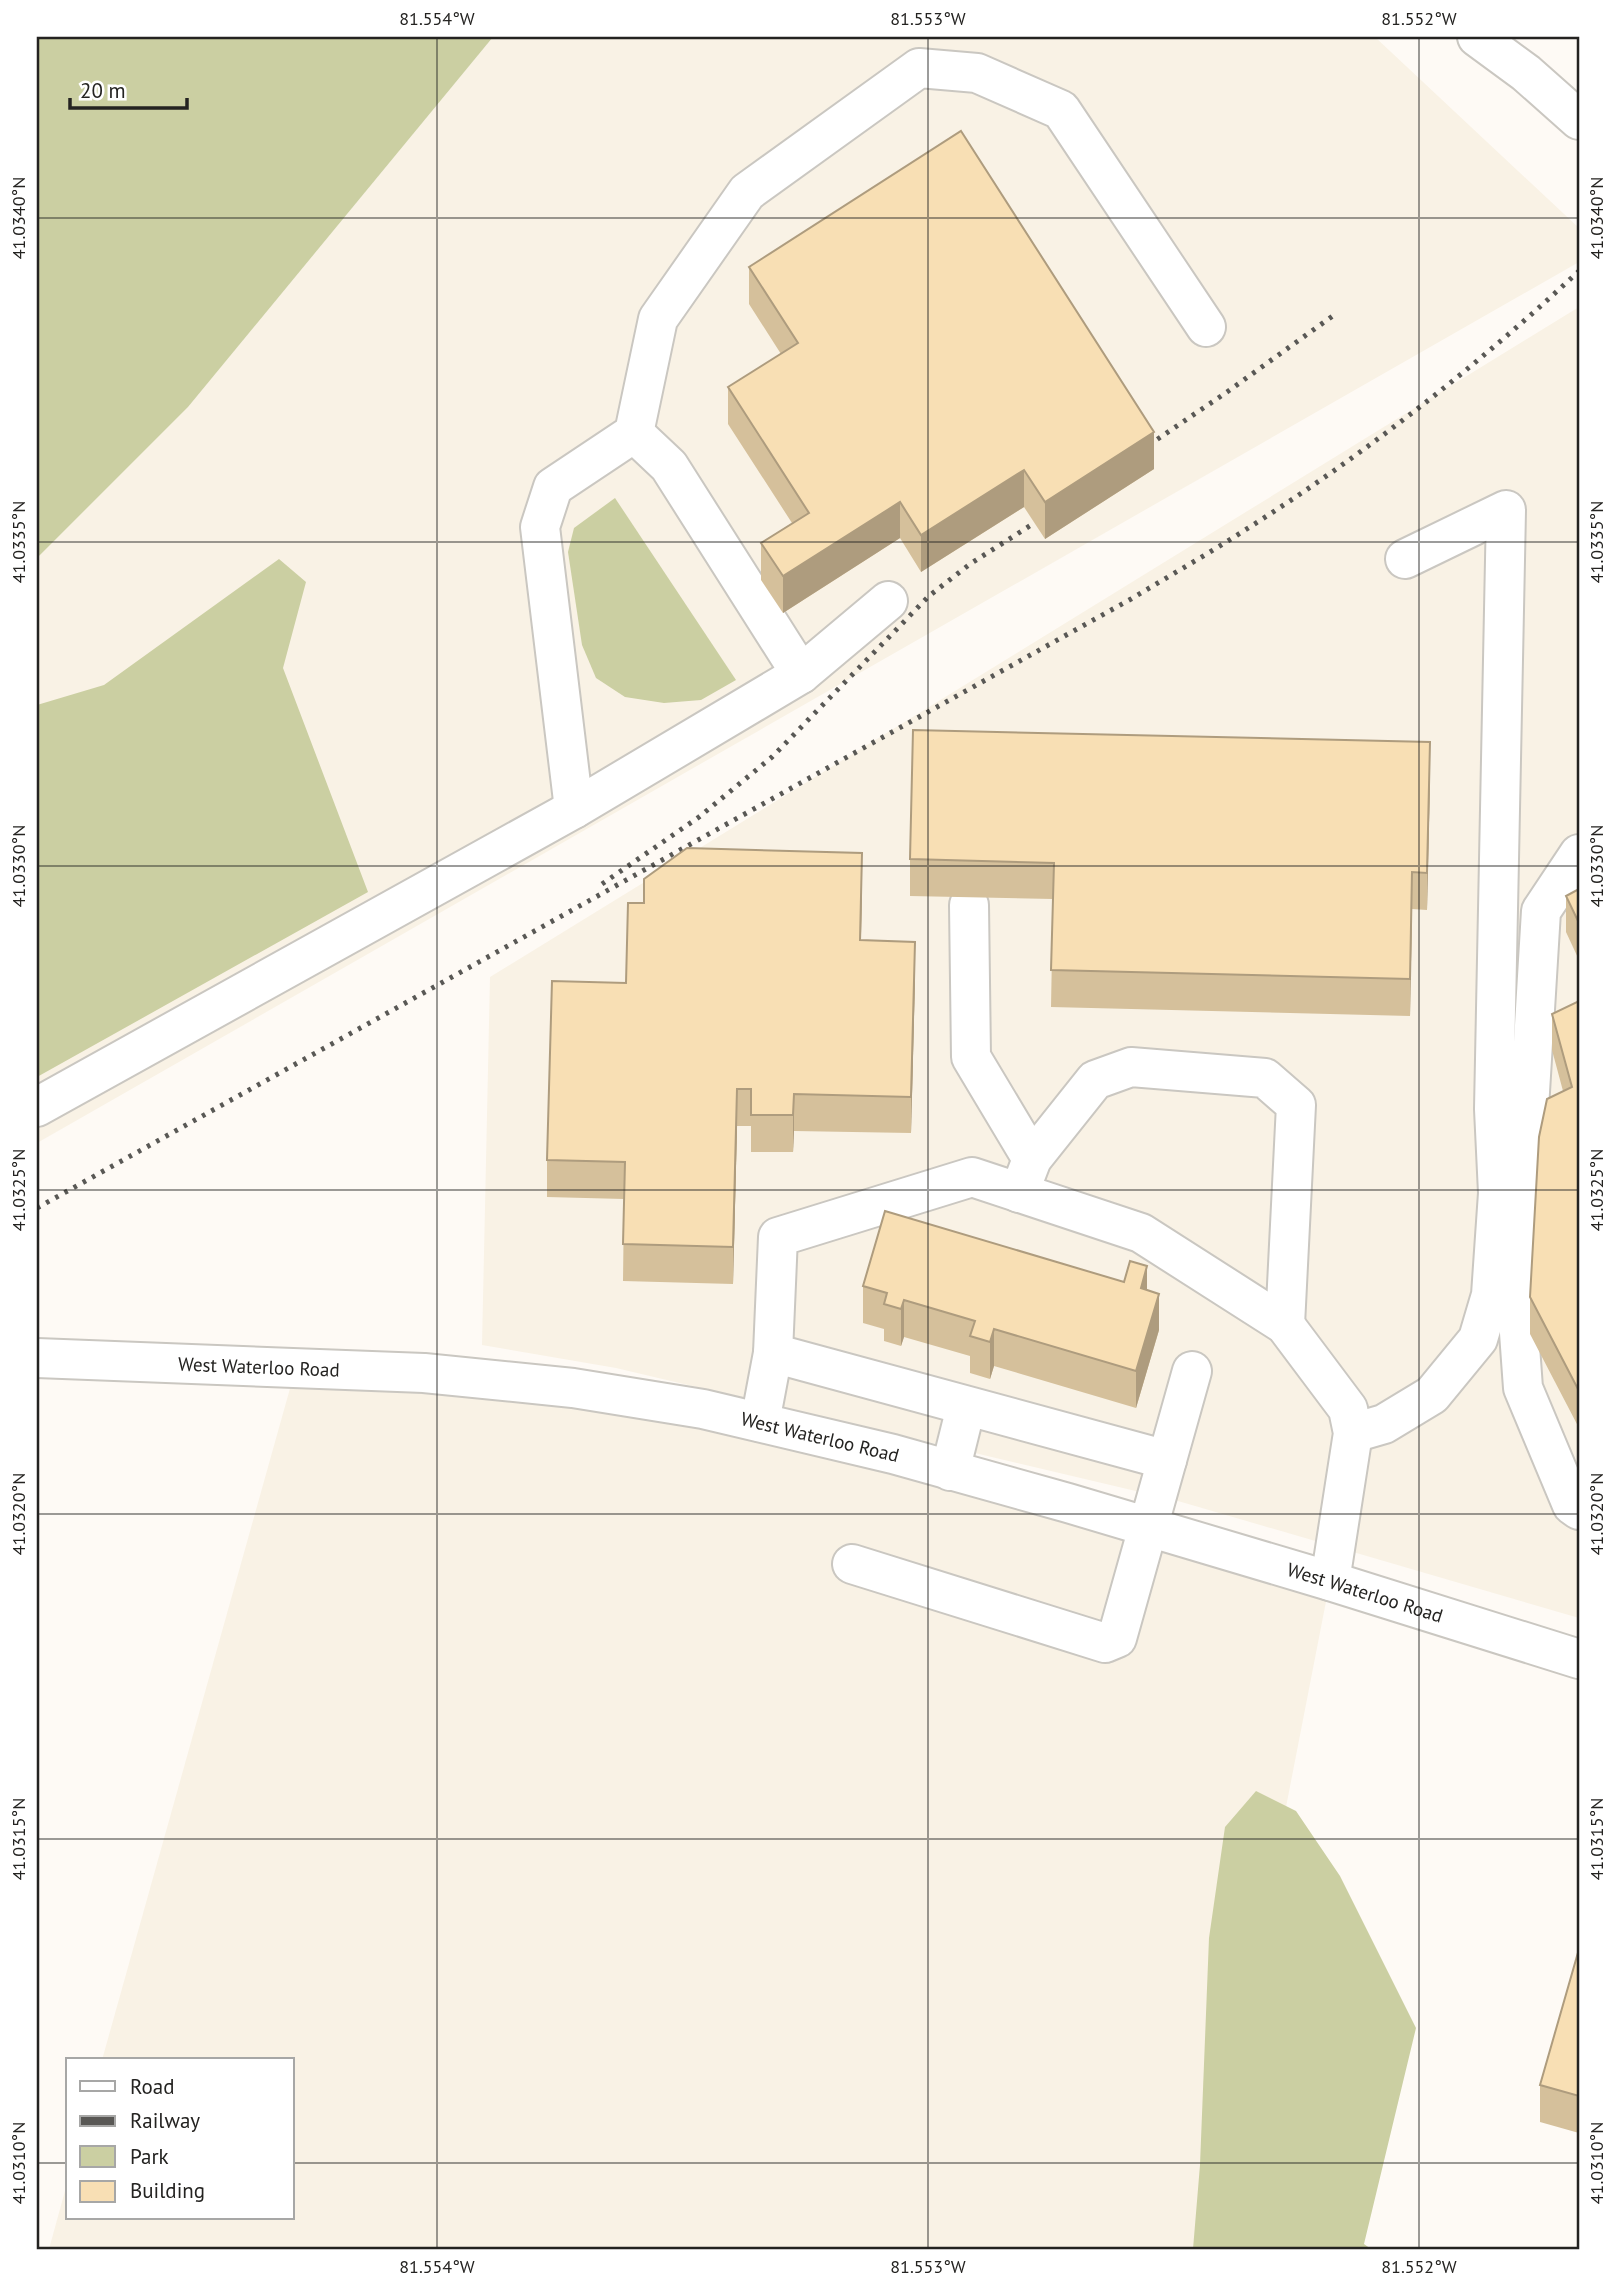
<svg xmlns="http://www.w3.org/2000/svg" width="1616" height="2286" viewBox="0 0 1616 2286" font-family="'PT Sans',sans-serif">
<rect width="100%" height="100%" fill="#fefaf5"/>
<!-- built -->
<g fill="#f9f2e5">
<polygon points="493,37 1375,37 1579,228 1579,262 37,1143 37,558 188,407"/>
<polygon points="1579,307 1579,1618 1178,1501 616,1368 482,1345 490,977"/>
<polygon points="296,1367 893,1454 1330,1581 1200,2249 49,2249 68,2180 68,2218 292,2218 292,2060 102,2060"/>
</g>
<!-- green -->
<g fill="#cbcfa2">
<polygon points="37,37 493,37 188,407 37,558"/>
<polygon points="615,498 736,680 701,700 664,703 625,697 596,678 582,645 568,552 574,528"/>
<polygon points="279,559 306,582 283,668 368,892 37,1077 37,705 104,685"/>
<polygon points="1256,1791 1296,1811 1340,1876 1416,2028 1364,2244 1371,2249 1193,2249 1200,2165 1209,1938 1225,1827"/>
</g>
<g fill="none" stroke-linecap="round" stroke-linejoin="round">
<!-- minor casing -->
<g stroke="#cac7c1" stroke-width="42">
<g id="minor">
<polyline points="634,433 669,466 801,674"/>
<polyline points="574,809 540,527 553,487 634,433 658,319 747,192 919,68 977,73 1061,110 1206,327"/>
<polyline points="1579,854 1541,911 1517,1305 1523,1388 1572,1505 1579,1510"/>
<polyline points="969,905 971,1057 1032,1159"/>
<polyline points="37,1107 574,809 801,674 888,601"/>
<polyline points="1019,1193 1032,1159 1095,1080 1131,1067 1265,1078 1296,1105 1285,1325"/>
<polyline points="773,1353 778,1237 972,1177 1141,1233 1285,1325 1348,1409 1353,1433 1330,1581"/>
<polyline points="760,1422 773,1353 1167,1460"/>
<polyline points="1353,1433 1384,1424 1432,1395 1478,1339 1491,1295 1498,1193 1494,1109 1506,510 1405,559"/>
<polyline points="950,1471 966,1407"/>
<polyline points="852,1564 1105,1643 1117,1638 1192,1371"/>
</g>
</g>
<!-- major casing -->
<g stroke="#cac7c1" stroke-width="42">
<g id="major">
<path id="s1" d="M37,1358L424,1373L573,1388L703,1409L893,1454L1068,1503L1330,1581L1579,1659"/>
</g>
</g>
<!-- highway casing -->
<g stroke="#cac7c1" stroke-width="42">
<polyline id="highway" points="1477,37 1526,73 1579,120"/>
</g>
<!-- minor -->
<use href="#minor" stroke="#fff" stroke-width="38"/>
<!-- major -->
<use href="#major" stroke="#fff" stroke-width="38"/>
<!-- highway -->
<use href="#highway" stroke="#fff" stroke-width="38"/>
<!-- rail -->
<g stroke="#595855" stroke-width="5" stroke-dasharray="3.5 7" stroke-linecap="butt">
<polyline points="1140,451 1227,392 1334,315"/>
<polyline points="602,884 699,817 772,757 929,596 970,564 1050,513"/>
<path d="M37,1208L1131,599C1169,576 1208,554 1245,530C1364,455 1476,367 1579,271"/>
</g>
</g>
<!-- wall -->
<g fill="#d5c09b">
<polygon points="749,267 1154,469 1045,539 1024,507 921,572 900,538 783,613 761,580 761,543 792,523 728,424 728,387 781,354 749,304"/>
<polygon points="1430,779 1427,910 1412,909 1410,1016 1051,1007 1053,899 910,896 910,859"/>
<polygon points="1579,889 1579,960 1566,932 1566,896"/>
<polygon points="862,890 861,940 915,978 911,1133 794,1131 793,1152 751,1152 751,1126 737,1126 733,1284 623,1281 624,1199 547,1197 547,1160 626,983 644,903"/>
<polygon points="1579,1001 1579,1428 1530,1334 1530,1297 1563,1091 1552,1050 1552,1014"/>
<polygon points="863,1286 1147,1290 1159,1330 1136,1408 994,1366 990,1379 970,1373 970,1356 904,1337 901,1346 884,1341 884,1329 863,1323"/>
<polygon points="1579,1949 1579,2133 1540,2122 1540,2085"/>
</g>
<!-- shaded-wall -->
<g fill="#ae9c7e">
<polygon points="1154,432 1154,469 1045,539 1045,502"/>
<polygon points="1024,470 1024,507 921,572 921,535"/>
<polygon points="900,502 900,538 783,613 783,576"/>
<polygon points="1430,742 1430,779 1427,910 1427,873"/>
<polygon points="862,853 862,890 860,977 860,940"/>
<polygon points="1412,872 1412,909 1410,1016 1410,979"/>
<polygon points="915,942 915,978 911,1133 911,1097"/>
<polygon points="737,1089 737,1126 733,1284 733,1247"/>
<polygon points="794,1094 794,1131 793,1152 793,1115"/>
<polygon points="1147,1266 1147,1303 1141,1288"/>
<polygon points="1159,1294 1159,1330 1136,1408 1136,1371"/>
<polygon points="904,1300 904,1337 901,1346 901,1309"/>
<polygon points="994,1329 994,1366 990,1379 990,1342"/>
</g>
<!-- building -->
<g fill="#f8dfb4" stroke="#ae9c7e" stroke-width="2">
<polygon points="961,131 1154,432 1045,502 1024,470 921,535 900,502 783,576 761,543 809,513 728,387 798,343 749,267"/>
<polygon points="913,730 1430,742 1427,873 1412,872 1410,979 1051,970 1054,863 910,859"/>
<polygon points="687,848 862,853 860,940 915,942 911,1097 794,1094 793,1115 751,1115 751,1089 737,1089 733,1247 623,1244 625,1162 547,1160 552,981 626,983 628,903 644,903 644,879"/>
<polygon points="1579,889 1579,923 1566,896"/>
<polygon points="1579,1001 1579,1391 1530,1297 1539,1137 1547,1099 1572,1087 1552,1014"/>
<polygon points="885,1211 1124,1282 1130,1261 1147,1266 1141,1288 1159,1294 1136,1371 994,1329 990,1342 970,1336 975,1321 904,1300 901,1309 884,1304 887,1293 863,1286"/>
<polygon points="1579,1949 1579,2096 1540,2085"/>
</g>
<!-- ticks -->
<path fill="none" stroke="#242321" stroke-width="2" stroke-opacity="0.45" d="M437,37V2249M928,37V2249M1419,37V2249M37,218H1579M37,542H1579M37,866H1579M37,1190H1579M37,1514H1579M37,1839H1579M37,2163H68M292,2163H1579"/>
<g text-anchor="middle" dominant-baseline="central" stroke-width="7" stroke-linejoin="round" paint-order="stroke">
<!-- street labels -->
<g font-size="19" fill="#242321" stroke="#fff">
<text stroke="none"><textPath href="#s1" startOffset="222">West Waterloo Road</textPath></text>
<text stroke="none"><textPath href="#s1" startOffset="789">West Waterloo Road</textPath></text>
<text stroke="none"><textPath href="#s1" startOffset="1356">West Waterloo Road</textPath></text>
</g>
</g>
<!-- border -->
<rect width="1616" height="2286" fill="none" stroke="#ffffff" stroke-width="77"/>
<!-- legend -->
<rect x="66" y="2058" width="228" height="161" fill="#ffffff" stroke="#a7a7a6" stroke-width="2"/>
<rect x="80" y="2081" width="35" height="10" fill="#ffffff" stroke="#a7a7a6" stroke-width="2"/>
<text x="130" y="2094" font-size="21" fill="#242321">Road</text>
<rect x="80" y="2116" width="35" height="10" fill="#595855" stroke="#a7a7a6" stroke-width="2"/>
<text x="130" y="2128" font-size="21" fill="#242321">Railway</text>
<rect x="80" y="2146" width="35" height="21" fill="#cbcfa2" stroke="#a7a7a6" stroke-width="2"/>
<text x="130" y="2164" font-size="21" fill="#242321">Park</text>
<rect x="80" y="2181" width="35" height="21" fill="#f8dfb4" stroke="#a7a7a6" stroke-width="2"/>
<text x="130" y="2198" font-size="21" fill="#242321">Building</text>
<!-- scale -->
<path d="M70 98v10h117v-10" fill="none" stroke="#242321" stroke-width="3.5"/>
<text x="80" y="98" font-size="21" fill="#242321" stroke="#ffffff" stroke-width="5" paint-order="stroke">20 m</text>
<rect x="38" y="38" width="1540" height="2210" fill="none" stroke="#242321" stroke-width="2.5"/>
<g font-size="18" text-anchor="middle" fill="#242321">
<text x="437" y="25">81.554°W</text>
<text x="928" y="25">81.553°W</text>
<text x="1419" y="25">81.552°W</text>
<text transform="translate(19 218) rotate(-90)" y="6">41.0340°N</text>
<text transform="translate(1597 218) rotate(-90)" y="6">41.0340°N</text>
<text transform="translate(19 542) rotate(-90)" y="6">41.0335°N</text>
<text transform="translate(1597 542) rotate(-90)" y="6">41.0335°N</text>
<text transform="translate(19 866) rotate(-90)" y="6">41.0330°N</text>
<text transform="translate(1597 866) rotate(-90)" y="6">41.0330°N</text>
<text transform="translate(19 1190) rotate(-90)" y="6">41.0325°N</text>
<text transform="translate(1597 1190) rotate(-90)" y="6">41.0325°N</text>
<text transform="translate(19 1514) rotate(-90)" y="6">41.0320°N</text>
<text transform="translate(1597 1514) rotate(-90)" y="6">41.0320°N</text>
<text transform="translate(19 1839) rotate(-90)" y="6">41.0315°N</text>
<text transform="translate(1597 1839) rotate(-90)" y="6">41.0315°N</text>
<text transform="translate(19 2163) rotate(-90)" y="6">41.0310°N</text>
<text transform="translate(1597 2163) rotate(-90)" y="6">41.0310°N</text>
<text x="437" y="2273">81.554°W</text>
<text x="928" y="2273">81.553°W</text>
<text x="1419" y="2273">81.552°W</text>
</g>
</svg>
